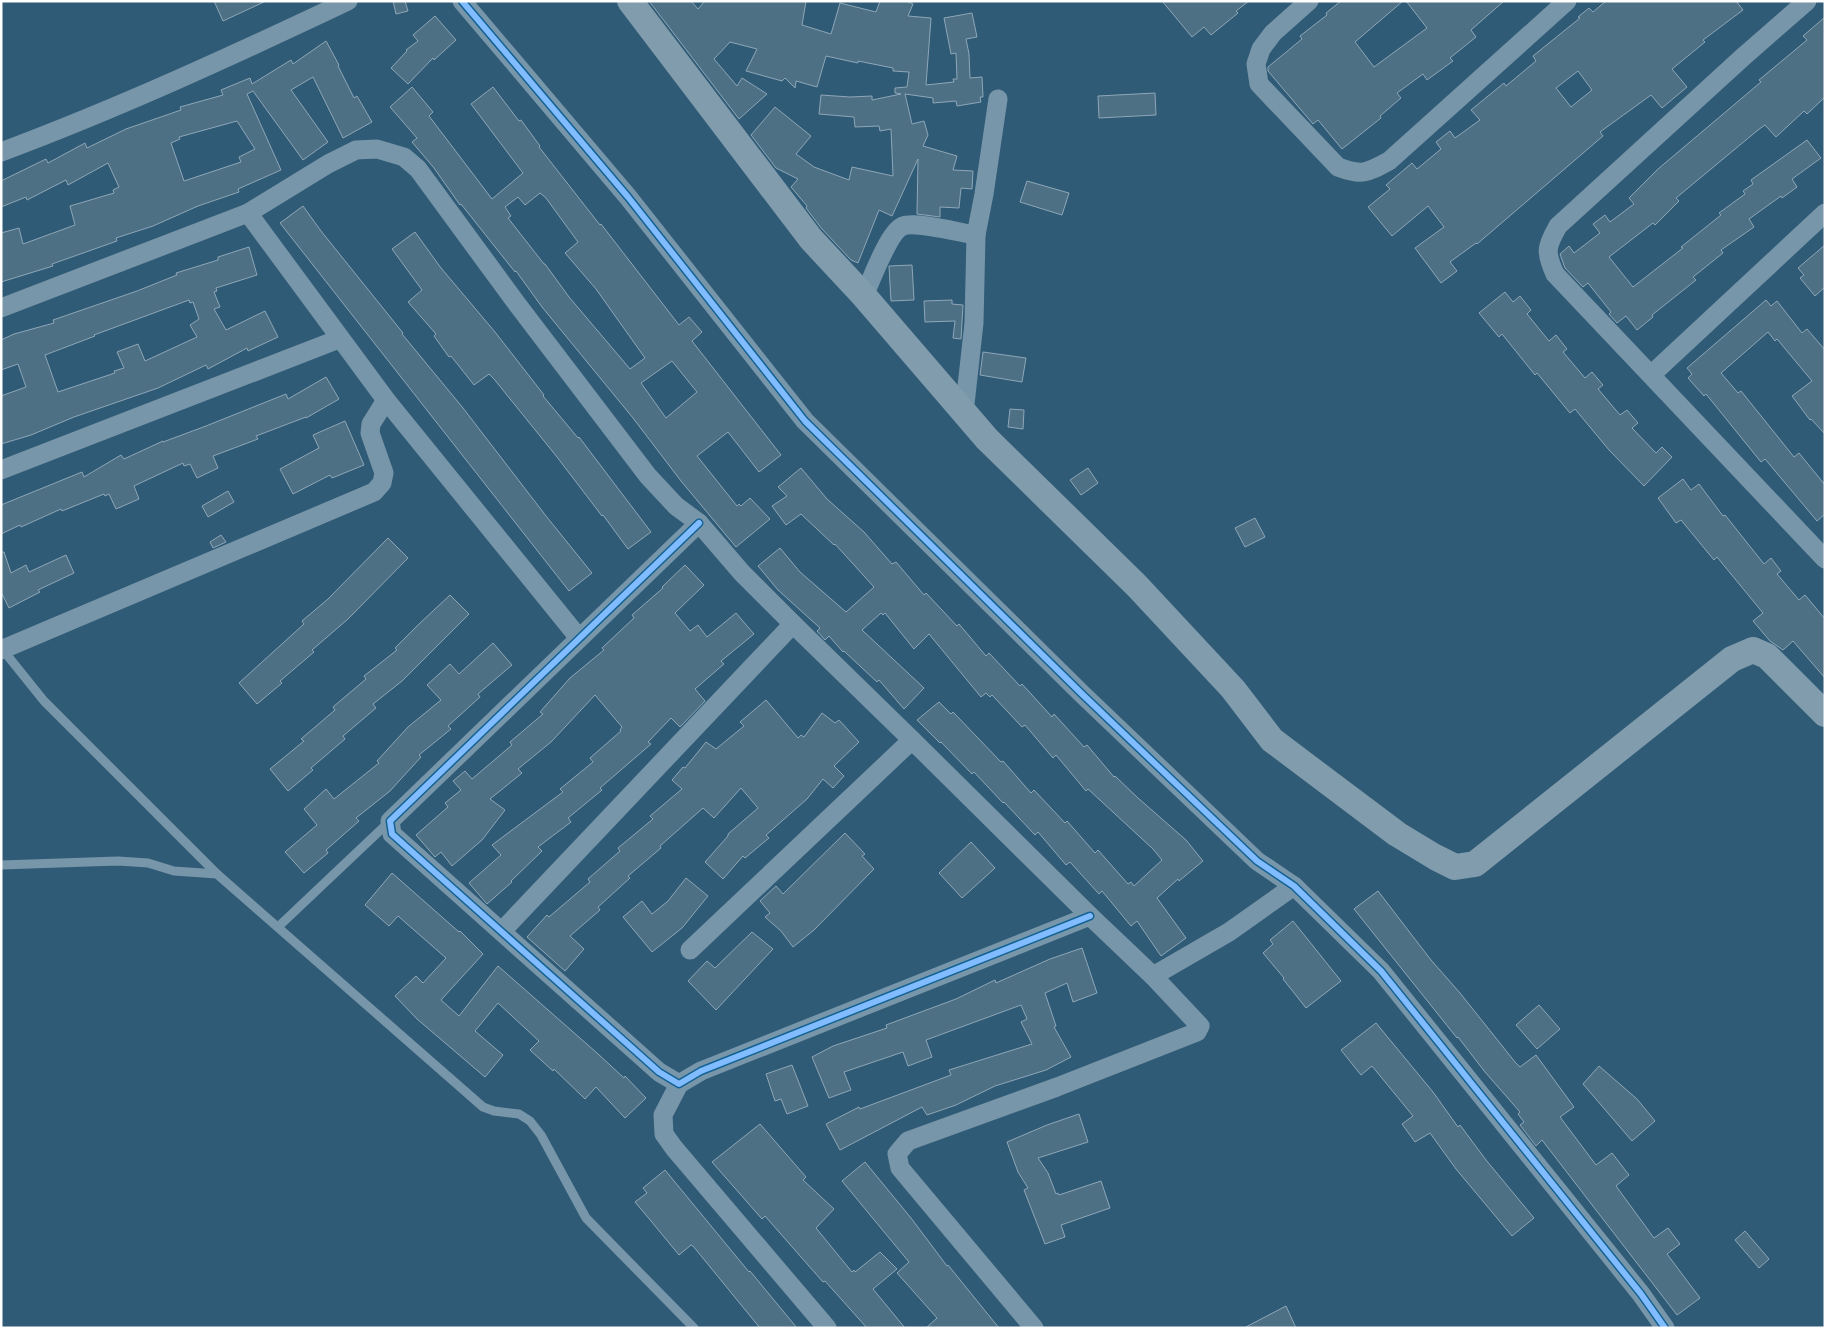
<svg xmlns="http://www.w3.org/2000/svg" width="1826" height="1329" viewBox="0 0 1826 1329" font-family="Signika,sans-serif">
<rect width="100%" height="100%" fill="#305b76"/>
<!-- building -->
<g fill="#4e7085" stroke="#8ea7b7" fill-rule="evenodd">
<polygon points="214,1 266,1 223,21"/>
<polygon points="393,1 405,1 408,11 396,14"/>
<polygon points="649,1 691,1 698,9 705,1 806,1 802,25 831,34 840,3 876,12 880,1 906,1 913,4 908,16 931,18 926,85 954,82 953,79 957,79 956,53 951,54 944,18 972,13 977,37 966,39 969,54 970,78 982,77 983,97 980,97 981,102 957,106 956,101 933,103 933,98 905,94 912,124 924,121 928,135 923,146 957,156 953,170 973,171 972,189 961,188 959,208 940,207 940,217 917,214 918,159 892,216 879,210 858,263 851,260 822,229 806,208 807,206 791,187 798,179 776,168 751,135 775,107 811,136 796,154 814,167 849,180 852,167 893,176 891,129 880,131 879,126 855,127 854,117 819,114 821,95 850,97 872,96 872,100 901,94 895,93 895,88 907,87 909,72 893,71 893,68 858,61 858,63 826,56 817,87 796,81 795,88 785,78 782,81 746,71 757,49 730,42 714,59 737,86 742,78 767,94 739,119"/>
<polygon points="1162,1 1249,1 1236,11 1238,13 1211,35 1204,27 1192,37"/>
<polygon points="1341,1 1403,1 1355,42 1374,67 1427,28 1406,1 1504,1 1471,30 1476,37 1450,58 1453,61 1427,80 1423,74 1397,93 1401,98 1380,116 1381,118 1342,149 1318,120 1313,124 1268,71 1268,67 1302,39 1300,36 1327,15 1326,13"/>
<path d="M1606,1H1736L1743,10L1703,40L1705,42L1672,69L1687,87L1662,108L1651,95L1600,132L1603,136L1477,244L1476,243L1450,262L1457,271L1441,283L1415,248L1444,227L1428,206L1392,236L1368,207L1390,189L1386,185L1412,163L1417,169L1441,149L1436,142L1450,131L1455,138L1480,120L1471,110L1504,83L1506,86L1536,61L1533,56L1580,18L1578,17L1589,8L1593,12ZM1578,71L1592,90L1571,107L1556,88Z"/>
<polygon points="435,16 456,40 434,60 433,58 408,84 391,68 407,51 406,50 418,41 413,35"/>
<polygon points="1825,17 1825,97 1807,114 1804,111 1776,137 1765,125 1758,130 1676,198 1679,201 1655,225 1653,223 1609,257 1633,287 1683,248 1681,247 1721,215 1719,213 1745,194 1743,191 1753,184 1751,180 1807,140 1821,158 1792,179 1797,187 1782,198 1781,196 1749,219 1754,227 1721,250 1723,253 1693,277 1696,280 1652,315 1653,317 1637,330 1626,316 1617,323 1609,314 1611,312 1588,283 1583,287 1565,268 1560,254 1569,246 1574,253 1600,233 1593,224 1605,215 1610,222 1634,204 1629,198 1658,169 1761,82 1759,80 1807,40 1803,36"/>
<path d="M326,41L339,65L338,66L354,98L357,96L372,122L343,138L313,77L291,90L328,142L303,160L253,91L247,94L281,170L238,189L239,192L198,206L153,226L116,238L117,241L52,264L53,266L1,282V233L19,228L23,244L75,225L70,206L114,193L113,190L119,187L108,163L68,185L66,180L27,200L26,197L1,207V181L46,159L48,163L85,143L87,148L126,129L181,110L180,107L223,95L221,90L250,78L252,84L291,60L293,64ZM237,121L255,149L239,157L241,162L184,181L171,143L180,139L179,137Z"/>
<path d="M412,87L433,112L429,116L492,199L523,173L471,104L493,87L519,121L521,120L540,146L539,147L600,225L601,224L679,325L689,317L702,332L692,341L781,455L759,472L728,432L697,456L737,506L739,504L741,506L750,498L770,519L736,547L681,481L633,418L542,307L516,271L515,272L461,204L460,205L434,168L412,142L417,138L390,107ZM540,193L546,198L578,242L565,253L596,289L645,358L630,369L569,297L545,264H544L508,218L511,216L505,207L518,197L525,205ZM672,361L697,392L666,418L641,383Z"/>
<polygon points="1155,93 1156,115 1099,118 1098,96"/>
<polygon points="1027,181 1069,193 1062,215 1020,202"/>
<polygon points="303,206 321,231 403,333 402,334 463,408 546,516 592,573 569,591 280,223"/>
<polygon points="415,232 441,268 495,332 544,395 543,396 578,438 579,437 651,532 628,549 603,515 602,516 557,457 494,379 489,374 474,385 451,356 449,357 434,336 436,334 408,302 422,290 392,249"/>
<polygon points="1825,245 1825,287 1815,296 1800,278 1804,275 1798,268"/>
<path d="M249,247L257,275L216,288L217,291L214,292L220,307L214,309L226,330L265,311L278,337L248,351L247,348L208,369L206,365L158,388L74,417L31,435L1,444V396L26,387L18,364L1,370V340L14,334L54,323L53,320L137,291L177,275L176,273L218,260V257ZM189,300L190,303L193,302L199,319L190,325L197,337L145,361L138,344L117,352L124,368L114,371L115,373L58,392L45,355L95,336L94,335Z"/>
<polygon points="912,265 914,300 891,301 889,266"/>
<polygon points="1505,292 1513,302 1520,296 1531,310 1527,314 1549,341 1556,335 1567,349 1563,352 1585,378 1592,372 1603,385 1598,389 1620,415 1627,410 1638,423 1632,428 1656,453 1662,447 1672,457 1644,486 1609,450 1575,409 1570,413 1537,373 1535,375 1502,334 1499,337 1479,313"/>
<polygon points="952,300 952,304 963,305 961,339 953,338 955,321 925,322 924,301"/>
<polygon points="1766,300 1771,306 1777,301 1802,333 1807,329 1825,350 1825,434 1811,419 1810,420 1792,396 1812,381 1777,339 1775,341 1768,332 1721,373 1738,393 1741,391 1794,457 1799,453 1825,485 1825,514 1817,521 1765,459 1761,462 1706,394 1704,396 1688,378 1692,374 1687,368"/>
<polygon points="983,352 1026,358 1022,382 980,375"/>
<polygon points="326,377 339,399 306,418 306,417 256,436 258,439 213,456 218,468 197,478 190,464 184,466 183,463 134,486 139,499 116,509 109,494 105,496 104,494 62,511 61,509 21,527 20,525 1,534 1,505 82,472 84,477 121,455 124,459 163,441 163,442 206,426 286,394 288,399"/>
<polygon points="1010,409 1024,410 1023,429 1008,427"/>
<polygon points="345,421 364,465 332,478 330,475 293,494 280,469 319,448 313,435"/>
<polygon points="801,468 827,499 864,532 892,564 896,562 924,595 926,593 957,626 959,624 986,656 989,653 1020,686 1022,684 1052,717 1054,714 1084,747 1087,745 1114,777 1115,776 1138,798 1186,840 1203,861 1179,881 1178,879 1157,898 1186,938 1161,956 1137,921 1131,926 1102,891 1099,894 1070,862 1066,865 1038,832 1035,835 1004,802 1003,803 974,772 972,774 941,742 940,743 917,720 939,702 951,714 953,712 1001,762 1003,761 1031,793 1034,790 1065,823 1067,821 1095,853 1098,850 1128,884 1131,882 1134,886 1162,860 1153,849 1088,789 1086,791 1056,755 1053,758 1025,725 1022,727 992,695 990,697 986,693 981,697 929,634 914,649 885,613 883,615 881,613 862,630 924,688 904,709 879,680 877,682 844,651 843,652 829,636 825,640 817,631 820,628 778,590 758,566 780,548 800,572 846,612 874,587 835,544 834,545 801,514 786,525 772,506 787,496 778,487"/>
<polygon points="1088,468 1098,483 1081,495 1070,480"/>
<polygon points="1683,479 1691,490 1699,484 1723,516 1725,515 1764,564 1771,558 1781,571 1777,574 1799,600 1805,595 1825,619 1825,678 1793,641 1783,650 1770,641 1753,621 1763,613 1717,557 1714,560 1681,520 1676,523 1658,498"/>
<polygon points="228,491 234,502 208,517 202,506"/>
<polygon points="1255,518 1265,537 1245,547 1235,528"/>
<polygon points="221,535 226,542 213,548 210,542"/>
<polygon points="388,538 408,558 348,619 312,650 314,652 280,681 282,683 257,704 239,683 304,624 302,621 328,599"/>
<polygon points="1,552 4,552 11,573 26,565 29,572 66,555 74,573 38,590 40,592 9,608 1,592"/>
<polygon points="685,565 704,585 675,613 690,631 698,625 707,637 736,613 754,634 721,661 724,664 695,689 705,701 680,727 671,718 648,742 651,744 600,788 602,790 568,818 571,822 538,847 542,851 511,881 512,882 487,904 469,883 501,855 492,845 563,792 560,789 593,762 590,758 621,731 620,730 622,727 595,695 551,742 518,769 522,773 490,799 505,810 482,840 452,866 441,852 435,857 416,835 448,807 445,803 461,790 453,781 465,771 472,779 512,745 510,742 543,714 540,712 570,678 604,650 602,648 634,618 632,615 663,588 662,587"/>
<polygon points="450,595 469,614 402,681 373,704 376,708 343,736 345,739 311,768 313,770 288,791 270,769 304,741 301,739 335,710 333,707 366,679 364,676 397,650 395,648 418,625"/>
<polygon points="493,643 512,665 478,694 480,697 448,726 451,729 419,755 421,757 390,791 356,818 359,821 326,850 328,853 304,873 285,852 317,825 304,809 326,789 334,799 379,763 377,761 408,727 441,700 427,685 450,664 459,674"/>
<polygon points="766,700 798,738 801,735 804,737 822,713 835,723 839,720 859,742 834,766 844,776 833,788 823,779 807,799 766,835 769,838 745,858 743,856 723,879 705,862 728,836 728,834 758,808 741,788 714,818 703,808 660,846 661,848 628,876 630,878 598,907 600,910 570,936 584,949 565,971 527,937 547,915 549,917 590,882 588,879 620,851 618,848 653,819 650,816 682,789 672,780 683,767 685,768 706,742 716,749 744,726 740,722"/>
<polygon points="845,833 865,854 862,856 874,869 814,930 793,947 781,931 765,917 770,913 760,901 776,886 783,894"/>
<polygon points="971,842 995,868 962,898 939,873"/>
<polygon points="392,873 459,932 460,931 483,954 441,1000 459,1016 498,966 597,1053 624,1078 625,1076 646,1098 625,1118 596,1087 585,1099 554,1069 553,1071 530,1050 539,1041 498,1003 475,1031 503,1055 485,1077 417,1019 395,996 416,976 423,983 446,958 398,916 389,926 365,905"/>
<polygon points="686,878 708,896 682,928 652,952 623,917 642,901 652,914 668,901"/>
<polygon points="1378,891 1431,960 1460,993 1515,1062 1520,1067 1536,1055 1574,1107 1560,1117 1596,1165 1612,1153 1629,1175 1616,1186 1654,1238 1668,1228 1680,1244 1667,1254 1700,1298 1677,1315 1542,1140 1536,1146 1520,1125 1524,1122 1518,1114 1520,1112 1485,1072 1458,1037 1457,1038 1354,909"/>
<polygon points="1293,921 1341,981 1306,1008 1283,979 1284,978 1263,953 1273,944 1270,940"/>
<polygon points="752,932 773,949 716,1010 688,981 707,961 715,968"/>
<polygon points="1082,948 1097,993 1073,1002 1067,983 1045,993 1056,1026 1054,1027 1071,1057 1046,1070 995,1086 956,1105 927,1115 922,1107 840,1150 826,1124 859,1107 860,1109 951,1075 949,1070 1032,1044 1021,1022 1027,1019 1021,1005 926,1040 932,1057 908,1066 903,1052 844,1072 851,1090 829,1098 812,1057 833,1046 887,1028 886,1025 956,999 995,980 996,983 1050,959"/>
<polygon points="1539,1005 1560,1029 1537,1049 1516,1025"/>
<polygon points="1376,1023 1433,1092 1458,1127 1460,1125 1486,1160 1534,1218 1512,1236 1456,1169 1430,1133 1415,1142 1402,1124 1413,1116 1372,1066 1361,1075 1341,1050"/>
<polygon points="792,1065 808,1106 787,1114 781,1099 775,1101 766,1074"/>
<polygon points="1599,1066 1637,1099 1655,1121 1632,1141 1583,1084"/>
<polygon points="1079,1114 1088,1142 1038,1158 1048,1173 1056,1194 1058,1193 1059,1195 1101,1181 1110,1208 1061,1225 1065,1237 1045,1244 1024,1190 1028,1188 1018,1172 1007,1142 1047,1125"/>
<polygon points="760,1124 806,1177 803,1180 834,1209 816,1228 852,1272 854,1270 855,1272 880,1252 897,1269 873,1289 905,1328 867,1328 825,1281 823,1282 765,1216 762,1219 712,1162"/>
<polygon points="865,1162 911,1218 947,1266 948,1265 999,1328 926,1328 937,1318 897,1273 909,1262 842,1181"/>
<polygon points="665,1170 749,1272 750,1271 797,1328 760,1328 693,1246 691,1245 679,1255 651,1221 635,1202 647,1193 643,1188"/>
<polygon points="1745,1231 1769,1259 1759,1268 1735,1240"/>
<polygon points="1286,1306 1296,1328 1244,1328"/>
</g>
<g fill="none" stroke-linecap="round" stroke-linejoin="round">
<!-- lane -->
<g stroke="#7896a9" stroke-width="9">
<polyline points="3,650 44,701 217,874 483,1107 494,1111 519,1114 530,1121 541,1135 586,1218 694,1328"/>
<polyline points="1,865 118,861 148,863 174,871 217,874"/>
<polyline points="278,927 390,821"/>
</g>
<!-- street -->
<g stroke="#7896a9" stroke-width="19">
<polyline points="462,1 628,197 805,421 1081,693 1257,861 1294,886 1381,971 1641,1294 1665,1328"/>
<path d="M1309,1L1273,33L1261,49L1256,64L1259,84L1338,167C1362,176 1367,173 1389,161L1567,1"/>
<path d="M1807,1L1743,57L1558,226C1546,247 1545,252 1555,274L1825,559"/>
<path d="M1,152C119,108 234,55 348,1"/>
<polyline points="248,213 386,400 579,638"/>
<path d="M864,296C871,281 889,231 903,226C916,221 961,233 976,235"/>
<polyline points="1,308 248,213 328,164 356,150 377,149 404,157 418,169 517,304 648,476 676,506 699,523 742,573 793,624 912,740 1090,916 1153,976 1229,932 1294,886"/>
<polyline points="1651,375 1825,213"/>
<polyline points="964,413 974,323 976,235 984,194 998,99"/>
<polyline points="1,470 339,339"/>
<polyline points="699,523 390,821 392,834 659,1072 679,1084 701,1071 1090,916"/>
<polyline points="1,650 374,492 382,483 384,473 370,433 371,424 386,400"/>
<polyline points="502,931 793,624"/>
<polyline points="690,950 912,740"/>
<polyline points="679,1084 663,1115 664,1134 674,1148 827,1328"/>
<polyline points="1034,1328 900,1168 897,1154 908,1141 1057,1087 1197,1032 1200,1026 1153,976"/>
</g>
<!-- secondary -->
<polyline stroke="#809cad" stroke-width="26" points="630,1 811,239 864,296 987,439 1137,586 1233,689 1272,740 1397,834 1435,857 1455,867 1475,864 1732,659 1753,650 1767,656 1825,714"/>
<!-- cycleway casing -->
<g stroke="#136293" stroke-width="9">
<g id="cycleway">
<polyline points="462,1 628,197 805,421 1081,693 1257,861 1294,886 1381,971 1641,1294 1665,1328"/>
<polyline points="699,523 390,821 392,834 659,1072 679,1084 701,1071 1090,916"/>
</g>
</g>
<!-- cycleway -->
<use href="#cycleway" stroke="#80bcff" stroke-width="6"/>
</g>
<!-- border -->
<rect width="1826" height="1329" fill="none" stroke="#ffffff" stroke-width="5"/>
</svg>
